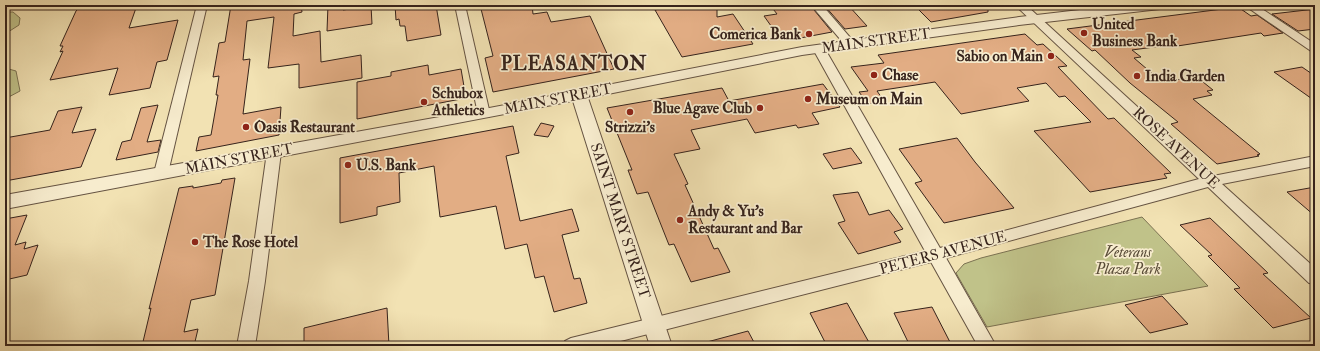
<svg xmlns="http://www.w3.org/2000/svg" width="1320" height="351" viewBox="0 0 1320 351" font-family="'IM FELL Double Pica',serif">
<rect width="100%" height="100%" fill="#f2e2b3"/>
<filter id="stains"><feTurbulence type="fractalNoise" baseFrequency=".005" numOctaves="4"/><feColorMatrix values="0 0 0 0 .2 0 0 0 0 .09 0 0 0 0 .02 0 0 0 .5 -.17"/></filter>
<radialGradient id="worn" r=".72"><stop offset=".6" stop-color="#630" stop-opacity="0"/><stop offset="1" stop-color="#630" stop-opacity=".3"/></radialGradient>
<!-- green -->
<g fill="#c0c289" stroke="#7b7252">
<polygon points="5,12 13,12 20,18 19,25 5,34"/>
<polygon points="5,68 16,71 20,91 5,99"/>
<polygon points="1142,217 1208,286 987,327 956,273 964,264 981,258"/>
</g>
<!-- building -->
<g fill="#e2ad84" stroke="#36231c">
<polygon points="82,5 137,5 129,28 178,20 167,60 157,62 150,88 109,95 118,68 50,80 63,51 60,52 63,46 60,46 76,11"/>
<polygon points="231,5 301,5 302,12 294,14 293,36 320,31 321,62 361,55 362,78 299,88 299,64 268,68 274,17 247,21 243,60 250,59 243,114 281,107 279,135 196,151 199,137 211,135 218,95 216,95 219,76 213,77 219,43 225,42"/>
<polygon points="328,5 343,5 343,10 371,6 372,24 327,31"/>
<polygon points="395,5 436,5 441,35 407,41 405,26 400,26 399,19 396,20"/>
<polygon points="480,5 532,5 533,14 547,12 551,22 590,16 614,69 493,92 485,58 493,56"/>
<polygon points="658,5 717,5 717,17 733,14 753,44 682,57 655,10 660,9"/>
<polygon points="770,5 810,5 832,32 795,39 794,37 781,40 764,16 777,14"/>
<polygon points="824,5 848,5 867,26 845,29"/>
<polygon points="914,5 988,5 988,12 931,22"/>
<polygon points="1238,7 1251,16 1257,15 1283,33 1264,36 1261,33 1171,47 1169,45 1132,50 1141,57 1134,58 1161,81 1198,78 1213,90 1207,91 1212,95 1193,99 1260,154 1257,155 1259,156 1217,164 1171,124 1178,122 1130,83 1095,50 1092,51 1067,29"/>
<polygon points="1315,9 1315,29 1298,31 1272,14"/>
<polygon points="1025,34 1037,45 1043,44 1067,66 1058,67 1108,119 1114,118 1171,173 1164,174 1167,178 1090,192 1034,131 1091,122 1065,96 1059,97 1046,83 1017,88 1029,101 961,114 935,82 877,91 884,101 868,104 859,92 868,91 851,67 884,63 878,55"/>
<polygon points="428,65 429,75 461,69 466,98 357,119 357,82 391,76 391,72"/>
<polygon points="1302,67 1315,76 1315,101 1274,72"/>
<polygon points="823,84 840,107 812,113 819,124 798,128 796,125 755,133 747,119 691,130 700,149 674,154 688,184 685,185 714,249 718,248 730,272 691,282 674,244 669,245 648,192 637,194 628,170 632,170 607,108 722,88 729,101"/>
<polygon points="158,105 147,142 161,140 158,152 116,160 122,142 131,140 141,108"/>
<polygon points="82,107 72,133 96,129 81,167 5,181 5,138 50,130 58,111"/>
<polygon points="541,123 554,126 548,137 534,135"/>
<polygon points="513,126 519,153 506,156 520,221 572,209 579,231 562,235 574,279 580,278 587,303 554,312 544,276 535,278 527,244 505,249 496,206 440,217 434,166 399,173 400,202 377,207 377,215 340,223 340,158"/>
<polygon points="957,138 975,162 1014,208 944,223 915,183 922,181 899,149"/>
<polygon points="851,148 862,163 833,169 823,154"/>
<polygon points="235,178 215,295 191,300 184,332 198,329 194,346 142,346 151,308 149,309 179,188 193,186 193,188 221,183 222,180"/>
<polygon points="1315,187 1315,216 1287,192"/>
<polygon points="858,192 869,215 889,210 903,229 894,232 901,242 858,254 838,223 845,221 833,195"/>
<polygon points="27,215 15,245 26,242 24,249 38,245 27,275 5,280 5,219"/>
<polygon points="1210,218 1268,273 1263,274 1311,318 1273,328 1234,289 1240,288 1208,256 1212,255 1180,225"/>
<polygon points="1162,296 1188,324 1150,333 1125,305"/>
<polygon points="847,303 871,346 827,346 810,313"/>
<polygon points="932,307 952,346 910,346 894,313"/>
<polygon points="387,308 389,346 304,346 304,328"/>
<polygon points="748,331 756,346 708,346 707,342"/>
</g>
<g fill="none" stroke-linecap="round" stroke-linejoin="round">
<!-- minor casing -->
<g stroke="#655342" stroke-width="2">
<g id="minor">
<polygon points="197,5 207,5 168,173 166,176 161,178 156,176 154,173"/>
<polygon points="455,5 465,5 490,114 489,117 479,117 478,114"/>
<polygon points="811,5 822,5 854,42 856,44 854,46 846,46"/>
<polygon points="1015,5 1026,5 1213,176 1315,156 1315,166 1222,184 1315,268 1315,284 1309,283 1208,187 946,258 996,346 978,346 931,262 601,346 562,346 565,341 571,338 925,251 813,49 815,47 819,46 825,49 940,248 1199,179"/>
<polygon points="1244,5 1256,5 1315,44 1315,52 1311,51"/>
<polygon points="274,147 279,149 281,152 265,281 255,346 237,346 249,281 267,152 269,149"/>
</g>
</g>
<!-- tertiary casing -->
<g stroke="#655342" stroke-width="2">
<polygon id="tertiary" points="1123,5 1167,5 1165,8 1160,9 1019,25 802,55 588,98 672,346 650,346 573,101 5,209 5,195 484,109 802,47 1019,17"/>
</g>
<!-- minor -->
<use href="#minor" fill="#f7ecce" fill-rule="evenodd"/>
<!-- tertiary -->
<use href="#tertiary" fill="#f7ecce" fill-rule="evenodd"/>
</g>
<!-- markers -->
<g fill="#8f2418" stroke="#f7ecce" stroke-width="1.5">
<circle cx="1084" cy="33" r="4"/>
<circle cx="809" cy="34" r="4"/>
<circle cx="1051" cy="56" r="4"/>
<circle cx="874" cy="75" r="4"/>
<circle cx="1137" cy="76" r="4"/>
<circle cx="808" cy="99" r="4"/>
<circle cx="424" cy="102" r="4"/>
<circle cx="760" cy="108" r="4"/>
<circle cx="630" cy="112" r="4"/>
<circle cx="246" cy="127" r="4"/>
<circle cx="348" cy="165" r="4"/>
<circle cx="680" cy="220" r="4"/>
<circle cx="195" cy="242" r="4"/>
</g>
<g text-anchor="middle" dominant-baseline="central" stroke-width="3.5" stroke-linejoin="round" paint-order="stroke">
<!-- poi labels -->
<g font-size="15" font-weight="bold" fill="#36231c" stroke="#f7ecce" text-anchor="start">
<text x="1092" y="24">United<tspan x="1092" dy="17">Business Bank</tspan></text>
<text x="801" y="34" text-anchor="end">Comerica Bank</text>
<text x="1043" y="56" text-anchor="end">Sabio on Main</text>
<text x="882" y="75">Chase</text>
<text x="1145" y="76">India Garden</text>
<text x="432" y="93">Schubox<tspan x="432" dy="17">Athletics</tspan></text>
<text x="816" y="99">Museum on Main</text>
<text x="752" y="108" text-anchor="end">Blue Agave Club</text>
<text x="254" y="127">Oasis Restaurant</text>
<text x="630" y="127" text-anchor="middle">Strizzi's</text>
<text x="356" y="165">U.S. Bank</text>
<text x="688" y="211">Andy &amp; Yu’s<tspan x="688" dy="17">Restaurant and Bar</tspan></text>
<text x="203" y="242">The Rose Hotel</text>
</g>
<!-- street labels -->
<g font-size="15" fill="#36231c" stroke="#f7ecce">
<text transform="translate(876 41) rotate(-8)">MAIN STREET</text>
<text transform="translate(558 99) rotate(-11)">MAIN STREET</text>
<text transform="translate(1176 148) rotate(43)">ROSE AVENUE</text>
<text transform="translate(239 159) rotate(-11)">MAIN STREET</text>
<text transform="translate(620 221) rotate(72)">SAINT MARY STREET</text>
<text transform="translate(943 253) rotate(-15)">PETERS AVENUE</text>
</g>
<!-- park labels -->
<g font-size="15" font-style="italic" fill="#584b37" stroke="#f7ecce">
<text x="1128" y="252">Veterans<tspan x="1128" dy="17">Plaza Park</tspan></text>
</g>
<!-- district labels -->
<g font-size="19" font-weight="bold" letter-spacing="1" fill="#36231c" stroke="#f7ecce">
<text x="574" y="64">PLEASANTON</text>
</g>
</g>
<!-- margin -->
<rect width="1320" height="351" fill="none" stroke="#f2e2b3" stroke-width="20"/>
<rect x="6" y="6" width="1308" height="339" fill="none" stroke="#36231c" stroke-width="2"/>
<rect x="10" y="10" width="1300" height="331" fill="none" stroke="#36231c"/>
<rect width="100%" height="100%" filter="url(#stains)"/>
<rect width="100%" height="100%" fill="url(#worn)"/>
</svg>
